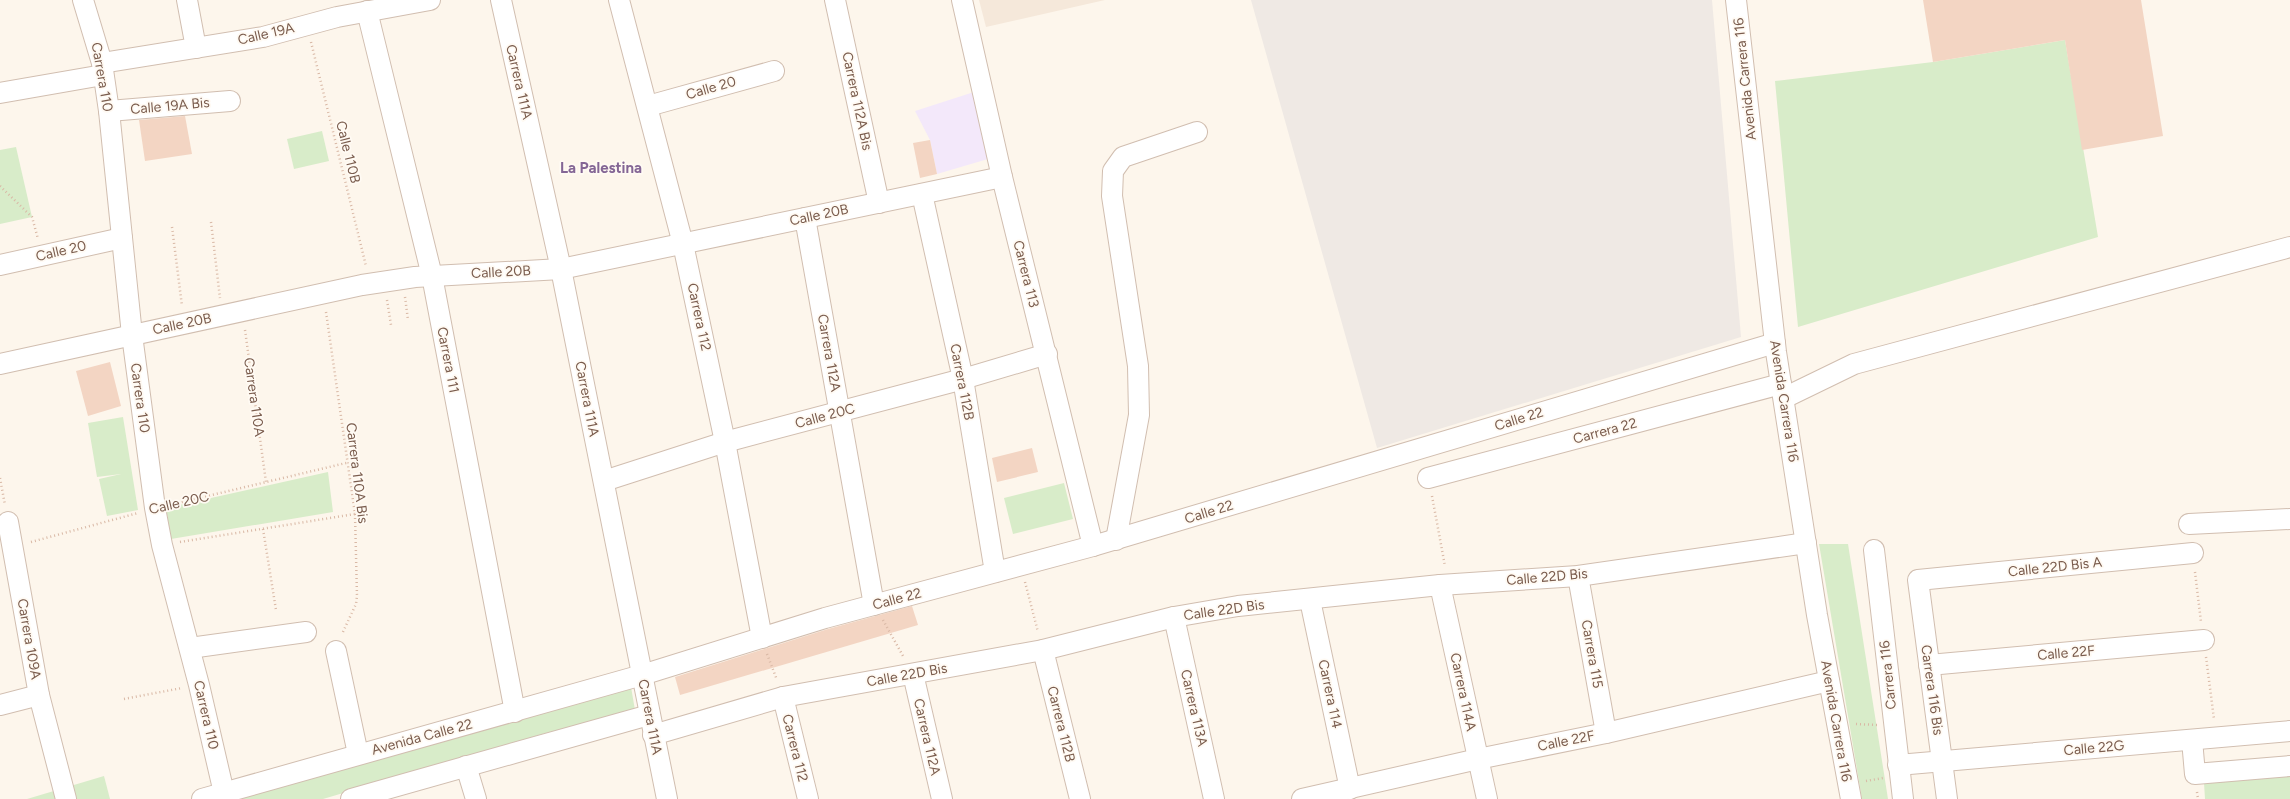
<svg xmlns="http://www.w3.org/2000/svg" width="2290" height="799" viewBox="0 0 2290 799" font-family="Figtree,sans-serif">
<rect width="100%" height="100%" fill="#fdf6ec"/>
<!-- residential -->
<polygon fill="#f5e8da" points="979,0 1105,0 986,27"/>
<!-- industrial -->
<polygon fill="#efe9e4" points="1251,0 1712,0 1741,337 1377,448"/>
<!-- education -->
<polygon fill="#f3e8fa" points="974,92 988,159 937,174 930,140 915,111"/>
<!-- green -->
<g fill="#d8ecc9">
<polygon points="2065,40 2098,237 1798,327 1775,81 1933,62"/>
<polygon points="322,131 329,161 294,169 287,139"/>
<polygon points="16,147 32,217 0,224 0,150"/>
<polygon points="123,417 138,510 107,516 99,479 121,474 97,477 88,423"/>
<polygon points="328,472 333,512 171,539 166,508"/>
<polygon points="1064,483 1073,519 1013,534 1004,498"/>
<polygon points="1819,544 1848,544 1888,799 1862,799"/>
<polygon points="631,687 635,710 546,733 323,799 231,799"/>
<polygon points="2290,775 2290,799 2205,799 2204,783"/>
<polygon points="104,776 110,799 27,799"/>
</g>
<!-- building -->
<g fill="#f3d5c3">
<polygon points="1923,0 2141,0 2163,136 2082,150 2065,40 1933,62"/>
<polygon points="185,116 192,154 145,161 139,120"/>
<polygon points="930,140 937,174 920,178 913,143"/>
<polygon points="110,362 121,406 88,416 76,371"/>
<polygon points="1032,448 1038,472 997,482 992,458"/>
<polygon points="912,606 918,625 680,695 675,677 828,629"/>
</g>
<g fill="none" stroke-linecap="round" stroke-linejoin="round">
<!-- minor casing -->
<g stroke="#d1beb0" stroke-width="22">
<g id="minor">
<polyline points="83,0 102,63 109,111 132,335 155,508 162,545 199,685 224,793"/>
<polyline points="187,0 196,48"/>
<polyline points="501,0 561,269 667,799"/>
<polyline points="619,0 683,244 725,442 762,638"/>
<polyline points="835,0 879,203"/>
<polyline points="962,0 1002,177 1093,546"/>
<polyline points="1736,0 1776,352 1817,615 1851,799"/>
<polyline points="367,11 432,276 515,712"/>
<polyline points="102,63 263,37 337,17 430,0"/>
<polyline points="0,93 103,75"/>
<polyline points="648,106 774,71"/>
<polyline points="109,111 230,101"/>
<polyline points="922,194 963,379 995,572"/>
<polyline points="805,218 874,605"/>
<polyline points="0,265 122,238"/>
<polyline points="0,364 362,285 415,277 561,269 1002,177"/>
<polyline points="1784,398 1854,364 2290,247"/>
<polyline points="1428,478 1781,384"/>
<polyline points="604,481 725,442 963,379 1047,354"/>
<polyline points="8,522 39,695 66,799"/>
<polyline points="2189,524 2290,519"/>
<polyline points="1116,540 1139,415 1138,366 1112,196 1113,171 1123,157 1197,132"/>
<polyline points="1874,550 1903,799"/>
<polyline points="1578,576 1606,733"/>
<polyline points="1440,585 1487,799"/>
<polyline points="1310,600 1350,789"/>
<polyline points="1174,617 1214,799"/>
<polyline points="190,648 306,632"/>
<polyline points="1043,650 1080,799"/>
<polyline points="336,651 358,754"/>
<polyline points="1929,665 2204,640"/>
<polyline points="913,674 942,799"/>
<polyline points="783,697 808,799"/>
<polyline points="0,705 39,695"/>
<polyline points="653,735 783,697 1043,650 1174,617 1238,606 1440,585 1578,576 1806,543"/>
<polyline points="2192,740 2195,774 2290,766"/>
<polyline points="1898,765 2290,731"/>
<polyline points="466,766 476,799"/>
<polyline points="202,799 642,675 825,618 1093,546 1775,343"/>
<polyline points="351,799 649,715"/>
<polyline points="1302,799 1478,759 1606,733 1829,681"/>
<polyline points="1947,799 1918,580 2193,553"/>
</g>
</g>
<!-- path -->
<g stroke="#d9b8a5" stroke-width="2.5" stroke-dasharray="1 3" stroke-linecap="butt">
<polyline points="311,42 366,266"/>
<polyline points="0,186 32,217 38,239"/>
<polyline points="211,222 220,298"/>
<polyline points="172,227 182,306"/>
<polyline points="405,297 408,320"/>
<polyline points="387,300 391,325"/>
<polyline points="326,312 355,514 357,596 356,604 342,634"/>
<polyline points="245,330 266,482"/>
<polyline points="0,478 5,505"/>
<polyline points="1432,496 1445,566"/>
<polyline points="174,504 346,463"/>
<polyline points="263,529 276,610"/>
<polyline points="31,542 138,513"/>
<polyline points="180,542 355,514"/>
<polyline points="2195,572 2201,622"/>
<polyline points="1025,582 1038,632"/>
<polyline points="883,620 903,656"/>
<polyline points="767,654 777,680"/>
<polyline points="2206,657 2214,719"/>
<polyline points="124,699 182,688"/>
<polyline points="1856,724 1877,725"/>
<polyline points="1866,781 1883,778"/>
<polyline points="2197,792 2198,799"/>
</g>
<!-- minor -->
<use href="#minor" stroke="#fff" stroke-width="20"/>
</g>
<g text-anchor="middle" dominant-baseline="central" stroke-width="3.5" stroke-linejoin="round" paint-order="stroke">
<!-- street labels -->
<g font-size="14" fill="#7a5c4d" stroke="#fffaf3">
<text transform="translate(266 34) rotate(-13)">Calle 19A</text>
<text transform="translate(102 77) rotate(80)">Carrera 110</text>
<text transform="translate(1745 79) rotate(-96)">Avenida Carrera 116</text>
<text transform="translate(519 82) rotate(77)">Carrera 111A</text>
<text transform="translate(711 88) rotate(-16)">Calle 20</text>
<text transform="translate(857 101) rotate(78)">Carrera 112A Bis</text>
<text transform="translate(170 106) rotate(-5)">Calle 19A Bis</text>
<text transform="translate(348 152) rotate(76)">Calle 110B</text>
<text transform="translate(819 215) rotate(-12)">Calle 20B</text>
<text transform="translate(61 251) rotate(-13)">Calle 20</text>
<text transform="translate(501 272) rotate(-3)">Calle 20B</text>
<text transform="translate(1026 274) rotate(76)">Carrera 113</text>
<text transform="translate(699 317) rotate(78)">Carrera 112</text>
<text transform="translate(182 324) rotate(-12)">Calle 20B</text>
<text transform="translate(829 353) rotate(80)">Carrera 112A</text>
<text transform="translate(448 360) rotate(79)">Carrera 111</text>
<text transform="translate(962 382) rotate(79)">Carrera 112B</text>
<text transform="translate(254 397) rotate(82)">Carrera 110A</text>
<text transform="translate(140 398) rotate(82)">Carrera 110</text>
<text transform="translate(587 399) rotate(79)">Carrera 111A</text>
<text transform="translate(1784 401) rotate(81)">Avenida Carrera 116</text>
<text transform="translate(825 416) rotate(-15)">Calle 20C</text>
<text transform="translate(1519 419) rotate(-17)">Calle 22</text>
<text transform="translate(1605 431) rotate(-15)">Carrera 22</text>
<text transform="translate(357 473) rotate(83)">Carrera 110A Bis</text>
<text transform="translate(179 503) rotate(-13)">Calle 20C</text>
<text transform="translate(1209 512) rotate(-17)">Calle 22</text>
<text transform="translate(2055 567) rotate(-6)">Calle 22D Bis A</text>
<text transform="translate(1547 577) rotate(-5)">Calle 22D Bis</text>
<text transform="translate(897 599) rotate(-15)">Calle 22</text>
<text transform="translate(1224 610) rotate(-8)">Calle 22D Bis</text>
<text transform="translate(29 639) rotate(80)">Carrera 109A</text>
<text transform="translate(2066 653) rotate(-5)">Calle 22F</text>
<text transform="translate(1592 654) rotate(80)">Carrera 115</text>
<text transform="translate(907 675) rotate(-10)">Calle 22D Bis</text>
<text transform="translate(1888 675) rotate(-96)">Carrera 116</text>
<text transform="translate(1932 690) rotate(82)">Carrera 116 Bis</text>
<text transform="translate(1463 692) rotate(78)">Carrera 114A</text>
<text transform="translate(1330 694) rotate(78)">Carrera 114</text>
<text transform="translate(1194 708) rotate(77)">Carrera 113A</text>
<text transform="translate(206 715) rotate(77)">Carrera 110</text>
<text transform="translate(650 717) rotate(79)">Carrera 111A</text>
<text transform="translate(1836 721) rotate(80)">Avenida Carrera 116</text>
<text transform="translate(1061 724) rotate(76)">Carrera 112B</text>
<text transform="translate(422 737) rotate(-15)">Avenida Calle 22</text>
<text transform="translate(927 737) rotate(77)">Carrera 112A</text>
<text transform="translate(1566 741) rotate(-11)">Calle 22F</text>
<text transform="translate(795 748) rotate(76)">Carrera 112</text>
<text transform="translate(2094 748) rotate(-5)">Calle 22G</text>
</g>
<!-- neighbourhood labels -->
<g font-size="15" font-weight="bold" fill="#846695" stroke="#fffaf3">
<text x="601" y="168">La Palestina</text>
</g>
</g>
</svg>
